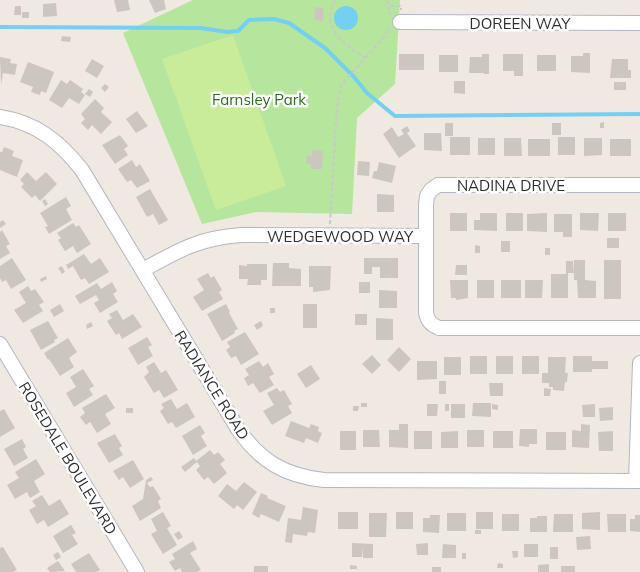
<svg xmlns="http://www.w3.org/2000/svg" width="640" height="572" viewBox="0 0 640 572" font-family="Mulish,sans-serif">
<rect width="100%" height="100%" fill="#efe9e1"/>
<!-- green -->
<polygon fill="#b6e59e" points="193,0 400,0 395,84 357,118 352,214 256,212 202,224 123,33"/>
<!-- pitch -->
<polygon fill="#c9ec9a" points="233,35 286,186 216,210 162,59"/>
<!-- water -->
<circle fill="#75cff0" cx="346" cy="18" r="12"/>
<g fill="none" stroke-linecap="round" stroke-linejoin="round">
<!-- stream -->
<polyline stroke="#75cff0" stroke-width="4" points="0,27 201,28 227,32 238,31 249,20 274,19 289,23 325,48 354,77 367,93 395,116 640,114"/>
</g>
<!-- building -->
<g fill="#cbc7bf">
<polygon points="114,0 128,0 130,10 117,12"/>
<polygon points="149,0 164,0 166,9 155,13"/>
<polygon points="56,3 57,16 43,17 43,4"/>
<polygon points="15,6 21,6 21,15 14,15"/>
<polygon points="315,7 324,8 323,21 314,20"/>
<rect x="22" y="12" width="7" height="6"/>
<polygon points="62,36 71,37 70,42 61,41"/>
<polygon points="583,53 590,53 590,73 571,72 571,56 583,56"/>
<rect x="399" y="54" width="25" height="16"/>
<polygon points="482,54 489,54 489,74 484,74 484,73 469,73 470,57 482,57"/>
<polygon points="503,54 523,54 523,76 514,76 514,71 503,71"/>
<rect x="439" y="55" width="19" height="17"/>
<rect x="537" y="55" width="19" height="16"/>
<polygon points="0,57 11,59 10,63 17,64 15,75 3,73 1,85"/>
<polygon points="92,59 104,66 97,78 85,71"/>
<polygon points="612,59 628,59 628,70 631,70 631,78 610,78"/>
<polygon points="28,62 54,72 46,93 41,91 40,95 31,92 33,87 20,82"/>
<polygon points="61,80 67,84 70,80 83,89 81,92 85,95 79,104 69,98 62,108 49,100"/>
<polygon points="454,81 465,81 465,94 454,93"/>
<rect x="614" y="82" width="12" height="8"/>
<polygon points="105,84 109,87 105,92 101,88"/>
<polygon points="89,89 93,92 90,97 85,94"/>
<polygon points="95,99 104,108 101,112 112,122 101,134 92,125 88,130 81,123 85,119 81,114"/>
<polygon points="137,111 148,126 136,133 126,119"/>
<polygon points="604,122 604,128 600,128 600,123"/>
<rect x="445" y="123" width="8" height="13"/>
<rect x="552" y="123" width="9" height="12"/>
<polygon points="407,126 410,131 407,133 416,146 399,158 383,134 392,127 398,137 404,134 401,130"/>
<polygon points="424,133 441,133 442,151 424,150"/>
<polygon points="120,135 128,146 124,149 128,155 115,164 102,145"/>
<rect x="450" y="137" width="20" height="18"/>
<rect x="558" y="137" width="17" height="18"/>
<rect x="478" y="138" width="17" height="17"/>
<polygon points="504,138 521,138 522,156 504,156"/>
<polygon points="584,138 602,138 602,155 584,156"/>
<rect x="528" y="139" width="22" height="17"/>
<rect x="610" y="139" width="21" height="17"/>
<polygon points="4,147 14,151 12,156 23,160 17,177 0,170 0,152 2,152"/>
<polygon points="312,150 323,151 322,169 311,169 311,164 306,164 307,155 312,156"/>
<polygon points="132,160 136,167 140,164 150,181 137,188 131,180 127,182 118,169"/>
<polygon points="358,161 370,162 369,176 357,175"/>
<polygon points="379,162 396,166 392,183 372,178 374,171 377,171"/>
<polygon points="27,172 36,181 46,172 57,184 40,201 35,195 32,198 21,187 24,184 20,180"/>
<polygon points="150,189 168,220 159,225 153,214 147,217 136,197"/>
<polygon points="377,194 394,195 394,212 377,212"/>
<polygon points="66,197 71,206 66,209 72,220 49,234 45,227 48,226 40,213"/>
<polygon points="45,199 48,204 45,206 42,201"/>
<rect x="450" y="213" width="17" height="18"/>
<polygon points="480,213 497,213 497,231 474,230 474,220 480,220"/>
<rect x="506" y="213" width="17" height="18"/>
<polygon points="547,213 547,232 527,231 527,214"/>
<polygon points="580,213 599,213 598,231 580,230"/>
<rect x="608" y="213" width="18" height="18"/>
<polygon points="554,214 572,214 572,237 563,237 563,232 554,232"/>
<polygon points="3,220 6,224 0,228 0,222"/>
<polygon points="73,223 76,227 79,225 91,244 77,253 73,246 65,251 58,240 61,238 57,233"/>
<polygon points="2,230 10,244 6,246 10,253 0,259 0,232"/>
<rect x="607" y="238" width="12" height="10"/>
<rect x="501" y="241" width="9" height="11"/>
<polygon points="475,245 480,246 480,253 475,253"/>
<rect x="545" y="248" width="5" height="7"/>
<polygon points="84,254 91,264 100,258 109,272 89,284 85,278 81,280 73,266 68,269 66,265"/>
<polygon points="12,258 26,280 11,289 6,280 2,282 0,278 0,266"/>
<polygon points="364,258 398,258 398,278 380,278 380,267 372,267 372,274 364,274"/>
<polygon points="574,260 585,260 585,280 596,281 596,298 578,298 577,280 574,280"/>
<rect x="604" y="260" width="17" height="39"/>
<polygon points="566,261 573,261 574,273 568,273 568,298 551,298 551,274 566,274"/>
<polygon points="273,263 289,263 289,268 301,269 301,286 272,286"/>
<polygon points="247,264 267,264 267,280 261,280 261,285 247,285 248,279 239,279 239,265 247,266"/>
<polygon points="456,265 467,265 467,275 455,275"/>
<polygon points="62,266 65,272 62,274 58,268"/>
<polygon points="309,266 331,266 330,290 313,292 313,287 309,287"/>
<polygon points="208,273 211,278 214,276 222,290 219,292 223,299 202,311 193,297 204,290 197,279"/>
<polygon points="46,276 47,279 41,282 40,279"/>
<polygon points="450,280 468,280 468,298 456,300 456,298 451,298"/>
<rect x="477" y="280" width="17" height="18"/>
<rect x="501" y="280" width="20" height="18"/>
<polygon points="525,280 543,280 542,298 525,298"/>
<polygon points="112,282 117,291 113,294 118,302 100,313 94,303 99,300 96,295 80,304 75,296 97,283 101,289"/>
<rect x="359" y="282" width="11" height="11"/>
<polygon points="28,286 31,291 35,289 44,302 39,305 43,311 23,323 14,310 26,303 19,292"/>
<polygon points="379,290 397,291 397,308 379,308"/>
<polygon points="60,304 64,311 54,317 50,310"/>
<polygon points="226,304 230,312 229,313 238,329 234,331 235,333 222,341 207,314"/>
<rect x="303" y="304" width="14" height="24"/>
<rect x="270" y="308" width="5" height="5"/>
<polygon points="117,310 123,320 133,314 142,327 122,339 119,333 116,335 107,321 112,318 109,314"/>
<rect x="355" y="314" width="12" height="11"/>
<polygon points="376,318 393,319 393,340 376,340"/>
<polygon points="48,321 58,338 54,340 55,342 41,350 30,330"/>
<polygon points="261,321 263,326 257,330 254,325"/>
<polygon points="91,322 93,326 87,329 86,325"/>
<polygon points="245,332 259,354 241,365 236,356 231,358 226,350 230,347 227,342"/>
<polygon points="147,337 152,345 148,347 153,356 138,365 128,348"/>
<polygon points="68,338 77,352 69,358 74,367 60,376 49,359 48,360 44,353"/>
<polygon points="399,347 411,359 399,372 387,360"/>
<polygon points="372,355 381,365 372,374 362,364"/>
<rect x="470" y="356" width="17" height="18"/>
<rect x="496" y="356" width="17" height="18"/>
<rect x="522" y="356" width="17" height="18"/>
<polygon points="573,356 592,356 592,361 608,361 608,369 592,369 592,372 573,372"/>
<rect x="444" y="357" width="17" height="18"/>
<polygon points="548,357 566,357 565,373 568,373 567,382 565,382 564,391 553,390 553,387 549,387 549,383 542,383 542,373 548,373"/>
<polygon points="259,361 263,367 268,363 274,374 269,377 274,385 260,393 253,383 248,386 244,378 249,375 245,369"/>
<polygon points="417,361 437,361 437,379 417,380"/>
<polygon points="154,362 161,373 166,370 178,390 164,398 159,390 154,393 144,377 149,372 146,367"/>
<polygon points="311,365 320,379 306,388 297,374"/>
<polygon points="83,369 94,386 89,389 93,395 74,407 66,393 76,387 70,377"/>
<rect x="439" y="381" width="7" height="13"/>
<polygon points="489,383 503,383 503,396 490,396"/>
<polygon points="277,388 280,392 284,390 292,404 288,406 292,413 272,425 263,411 274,405 267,393"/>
<polygon points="544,388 551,389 550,396 544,396"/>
<polygon points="106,394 115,408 105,414 111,424 97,433 90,422 86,425 80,417 85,413 82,408"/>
<polygon points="171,399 177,409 187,403 195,417 176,428 172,422 168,424 160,411 164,408 161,404"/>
<rect x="361" y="403" width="6" height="4"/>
<polygon points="473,403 491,403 491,417 472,416"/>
<polygon points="427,404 438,404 437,416 427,416"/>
<rect x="445" y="404" width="4" height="7"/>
<rect x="451" y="404" width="14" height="14"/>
<polygon points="492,404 498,405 498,410 492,409"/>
<polygon points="595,404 595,417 583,417 582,405"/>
<polygon points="353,406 359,406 358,411 353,411"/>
<polygon points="613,407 613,420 600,421 599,408"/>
<rect x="126" y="408" width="7" height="5"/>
<polygon points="4,409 15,428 0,437 0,411"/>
<polygon points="291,421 309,428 311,424 319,427 318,431 322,433 318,443 306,438 304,443 285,436"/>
<polygon points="399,424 408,424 408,448 389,447 389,430 399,430"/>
<polygon points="581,424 590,425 589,448 572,447 572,430 581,431"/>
<polygon points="200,425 205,433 201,436 207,446 193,455 182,436"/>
<polygon points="520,429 537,429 537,444 529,444 529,447 519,446"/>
<polygon points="363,430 379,430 380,447 363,447"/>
<rect x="467" y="430" width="17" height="17"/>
<rect x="340" y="431" width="16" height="19"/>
<rect x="414" y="431" width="18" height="18"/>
<polygon points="458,431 458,448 441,448 441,432"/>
<rect x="493" y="431" width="20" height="17"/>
<polygon points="613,431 613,451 599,451 598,432"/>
<rect x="546" y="432" width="20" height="18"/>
<polygon points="115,434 122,446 119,448 123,455 109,463 97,443"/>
<polygon points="22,439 26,447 23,449 28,458 14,466 4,449"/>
<polygon points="210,450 214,455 218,452 225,460 220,464 227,473 214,484 208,477 204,480 196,470 200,466 196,461"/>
<polygon points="194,458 197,462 185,472 181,467"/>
<polygon points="36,459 45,474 34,481 40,492 30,498 27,492 15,499 7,485 19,478 15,472"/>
<polygon points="133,460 144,479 130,488 123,477 119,480 113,471"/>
<polygon points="151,477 153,480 147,483 150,487 153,486 161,499 158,501 161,508 140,521 132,506 143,499 146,480"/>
<polygon points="244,482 257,492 243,510 237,505 234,509 218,496 227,484 236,491"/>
<polygon points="261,493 268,496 267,498 286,506 279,522 261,514 259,518 252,514"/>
<polygon points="42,495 49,506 60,499 69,514 48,527 44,520 37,524 29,510 36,506 32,501"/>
<polygon points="303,507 318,510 315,533 308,532 307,536 293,534 292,543 285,542 288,518 301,520"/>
<polygon points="163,512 171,526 167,528 177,545 163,554 151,534 157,531 151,519"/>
<rect x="338" y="512" width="20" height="17"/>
<rect x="396" y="512" width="17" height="17"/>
<rect x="476" y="512" width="17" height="17"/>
<polygon points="600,512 600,530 582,529 582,513"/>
<polygon points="369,513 387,513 386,537 369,537"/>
<rect x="447" y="513" width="19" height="18"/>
<rect x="502" y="514" width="17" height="17"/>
<polygon points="554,514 573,514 573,532 553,532"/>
<polygon points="607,514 626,514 626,532 608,532"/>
<polygon points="430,515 440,515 439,533 423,532 423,518 430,518"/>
<polygon points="635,515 640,515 640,532 630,531 630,519 635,519"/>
<polygon points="537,516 547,516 547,532 530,532 530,518 537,518"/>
<polygon points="71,525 76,533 72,535 78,544 63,553 53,536"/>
<rect x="475" y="530" width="6" height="4"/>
<polygon points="179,531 183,537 178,540 174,534"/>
<polygon points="590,536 591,549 577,550 576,537"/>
<polygon points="193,541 197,549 190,553 201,570 197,572 182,572 180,568 175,571 169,562 175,559 172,554"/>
<polygon points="352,543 373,544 373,558 363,558 363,547 362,557 352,557"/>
<polygon points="428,543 428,555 417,555 416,544"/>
<polygon points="443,544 456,545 456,558 442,558"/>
<rect x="524" y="544" width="14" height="13"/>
<polygon points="3,547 17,570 13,572 0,572 0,548"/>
<rect x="550" y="547" width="8" height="12"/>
<polygon points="512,551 518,551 518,557 513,558"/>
<polygon points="58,552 61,557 56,560 53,555"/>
<polygon points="89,553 100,570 96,572 76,572 71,564"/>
<rect x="462" y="553" width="4" height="6"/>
<polygon points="58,561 65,571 50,572 47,568"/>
<polygon points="498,563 503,564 503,568 497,568"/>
<polygon points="549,564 549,572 538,572 538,565"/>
<polygon points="350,565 357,566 357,569 350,569"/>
<rect x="254" y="566" width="14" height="6"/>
<rect x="561" y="566" width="14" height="6"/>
<rect x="432" y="567" width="9" height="5"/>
</g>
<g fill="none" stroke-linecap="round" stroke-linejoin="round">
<!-- minor casing -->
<g stroke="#b4b7c1" stroke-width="16">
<g id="minor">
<polyline points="400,22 640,23"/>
<path d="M0,117C37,123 60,142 82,170L238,429C260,461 285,476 324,480L640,481"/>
<path d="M640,185H438L431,190L427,196L426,205V313C428,322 432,325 439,328H640"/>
<path d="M143,270C179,250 199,238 241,235L426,236"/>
<polyline points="0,344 137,572"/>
<polyline points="636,481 640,363"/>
</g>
</g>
<!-- path -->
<g stroke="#c9c9c9" stroke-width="2" stroke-dasharray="4 2.5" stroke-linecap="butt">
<path d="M335,0C320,28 344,44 365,58"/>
<polyline points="387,0 390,15"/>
<polyline points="390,6 401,6 401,10"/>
<polyline points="330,224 337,105 341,85 384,37 389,27"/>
</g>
<!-- minor -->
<use href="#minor" stroke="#fff" stroke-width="14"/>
</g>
<g text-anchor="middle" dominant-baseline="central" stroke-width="5" stroke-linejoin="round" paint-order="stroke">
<!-- street labels -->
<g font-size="15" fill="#2e2e2e" stroke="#fff">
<text x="520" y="23">DOREEN WAY</text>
<text x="511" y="185">NADINA DRIVE</text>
<text x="340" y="236">WEDGEWOOD WAY</text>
<text transform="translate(212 385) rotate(58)">RADIANCE ROAD</text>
<text transform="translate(68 458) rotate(59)">ROSEDALE BOULEVARD</text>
</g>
<!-- park labels -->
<g font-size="15" fill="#2c6e1b" stroke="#fff">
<text x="259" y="99">Farnsley Park</text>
</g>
</g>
</svg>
